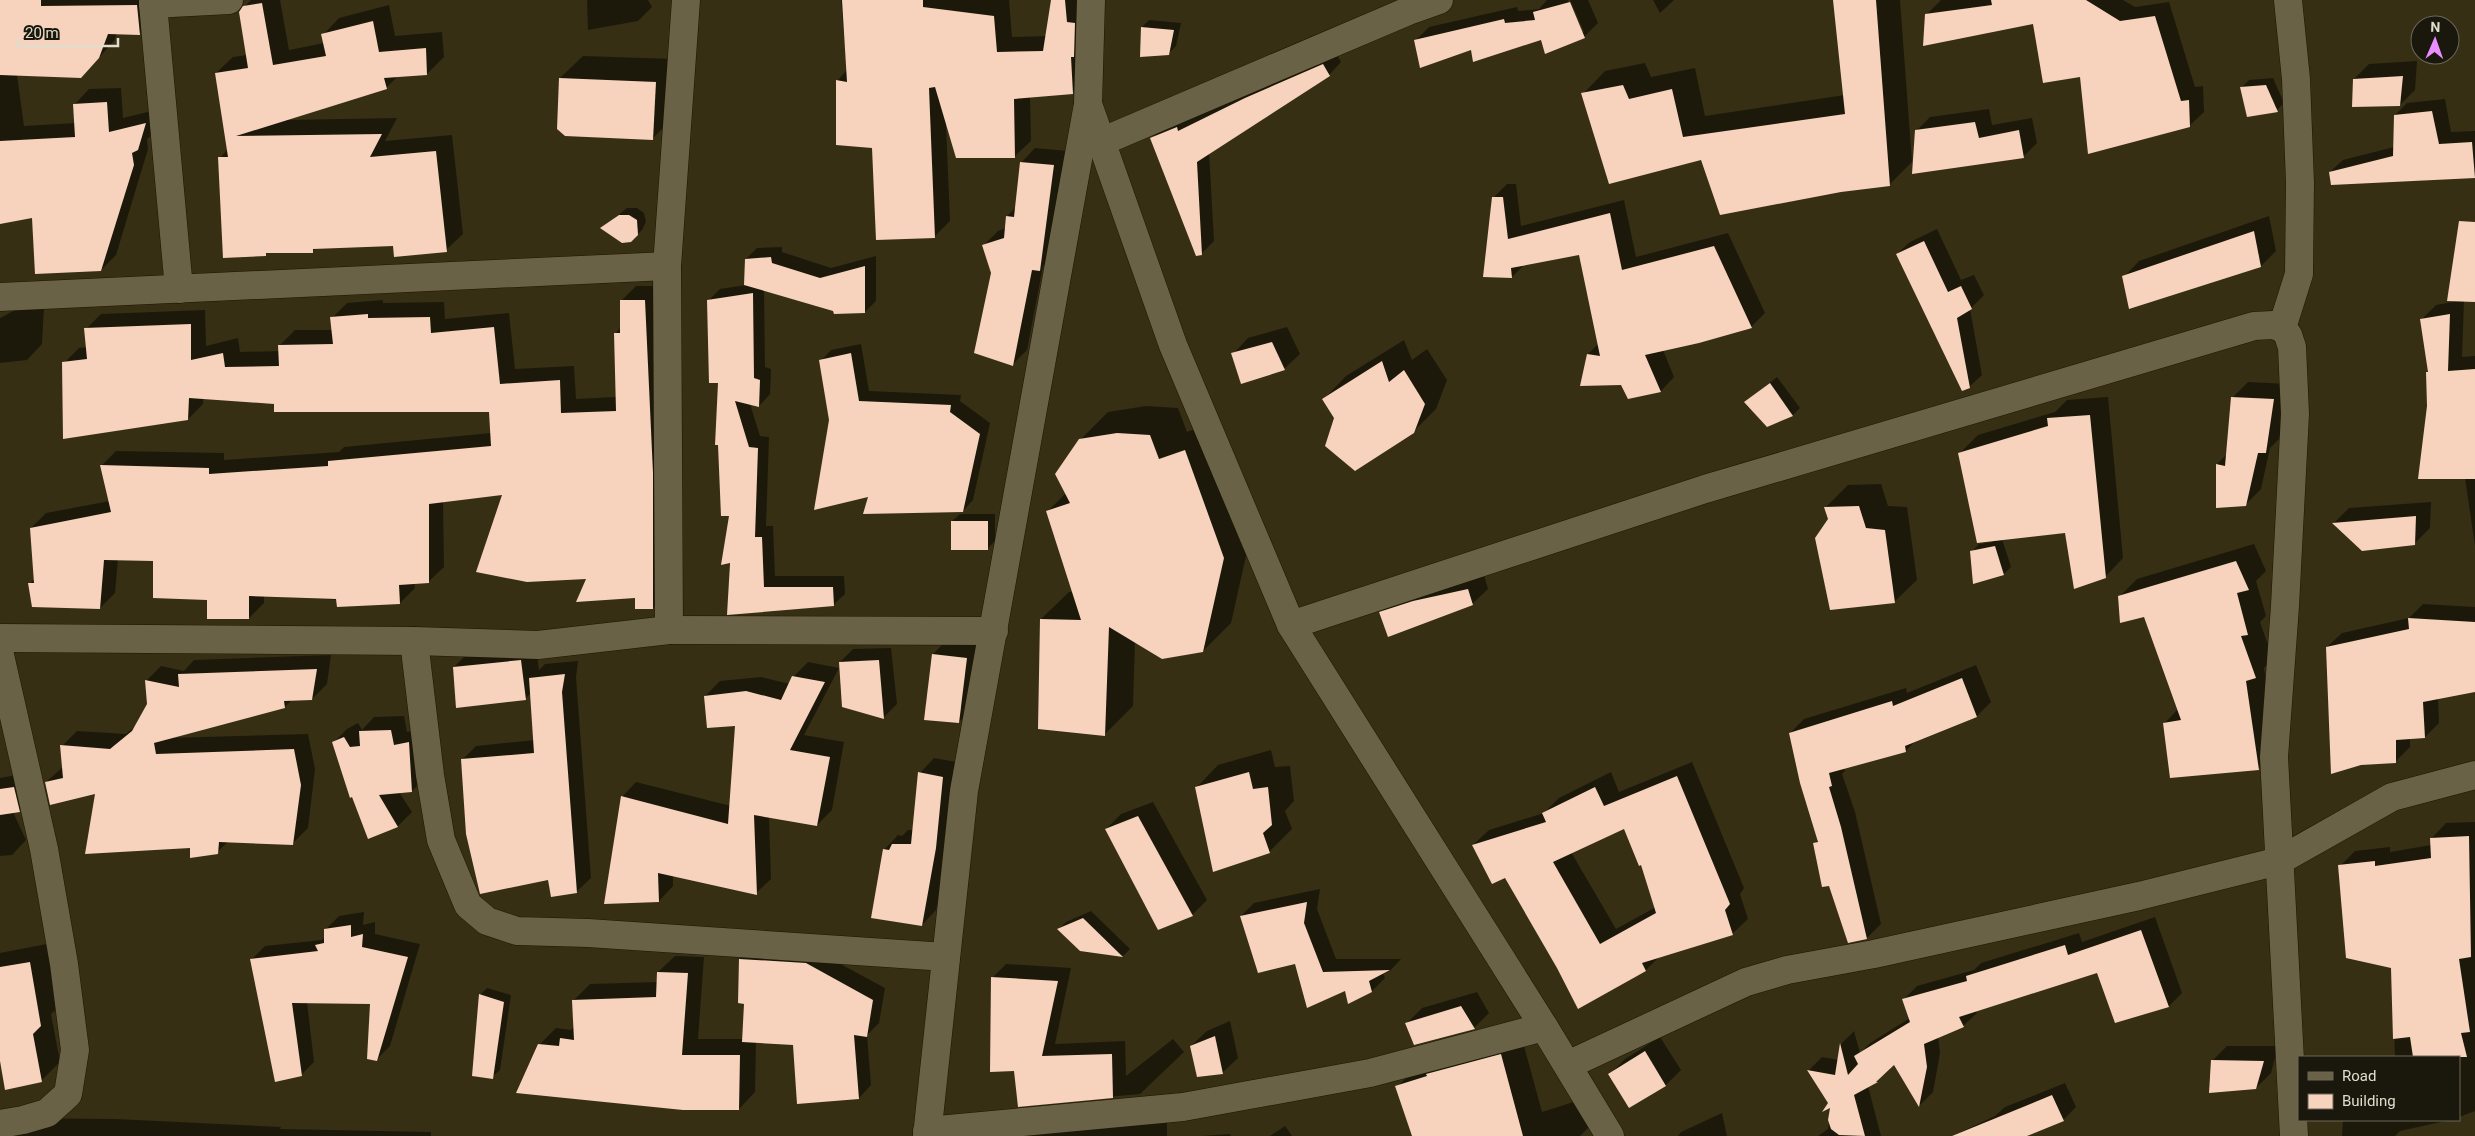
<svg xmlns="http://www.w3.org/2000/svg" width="2475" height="1136" viewBox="0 0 2475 1136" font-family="Roboto,sans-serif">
<rect width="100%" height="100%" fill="#362f14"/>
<!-- shadow -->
<g fill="#0007" fill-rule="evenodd">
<polygon points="0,0 153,0 155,18 140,33 117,33 114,41 81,77 17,75 24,126 75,123 74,105 89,89 121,88 123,118 160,109 153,134 147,139 148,149 116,255 101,270 34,216 0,223"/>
<polygon points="251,0 280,0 289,50 324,43 323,35 339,18 389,5 395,36 442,32 444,57 427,74 398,76 386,88 287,120 397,118 385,141 452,135 463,234 446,250 394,245 316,248 312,252 268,252 265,255 220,158 228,149 216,73 233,57 247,55 244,7"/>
<polygon points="587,0 648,0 652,7 638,21 588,30"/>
<polygon points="841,0 1009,0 1012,37 1047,36 1053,0 1090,0 1088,77 1072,92 1030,96 1031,141 1015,156 946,124 950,221 934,237 874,147 837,144 838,80 847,70"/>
<polygon points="1547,0 1568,0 1581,32 1584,32 1570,0 1588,0 1598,23 1584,37 1542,39 1472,48 1415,41 1429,27 1517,7 1518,11 1539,9"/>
<polygon points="1653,0 1674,0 1660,13"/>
<polygon points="1835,0 1900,0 1912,162 1889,185 1702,158 1583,94 1605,71 1645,63 1651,77 1695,68 1705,116 1845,95"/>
<polygon points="1941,0 2123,0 2135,7 2169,2 2195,87 2203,86 2204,112 2189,126 2081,76 2034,22 1927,14"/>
<polygon points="1149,20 1181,23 1176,46 1168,54 1142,27"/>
<polygon points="1336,53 1341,62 1329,75 1209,152 1214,241 1202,253 1152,138 1164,126 1189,115 1190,119 1258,86"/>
<polygon points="583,56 675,59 675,116 652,139 560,78"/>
<polygon points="2417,61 2415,90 2400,105 2354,79 2369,64"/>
<polygon points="2273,78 2284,103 2277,110 2242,87 2249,80"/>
<polygon points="2445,99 2451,132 2475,131 2475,177 2332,183 2330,172 2343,160 2394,147 2395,115 2407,103"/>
<polygon points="1989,109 1992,125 2032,118 2037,143 2023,157 1917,130 1930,117"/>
<polygon points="1035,148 1068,151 1054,255 1043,266 1027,350 1013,364 984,245 998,231 1006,228 1007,216 1016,207 1021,163"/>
<polygon points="1507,184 1516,184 1521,226 1624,200 1636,257 1728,233 1765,313 1751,327 1663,350 1674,377 1661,391 1629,398 1622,383 1588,354 1599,343 1580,253 1524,265 1512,277 1493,198"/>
<polygon points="627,208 637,208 644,213 646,222 642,230 634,238 602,228"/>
<polygon points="2269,216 2276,251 2261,266 2124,277 2139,261"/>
<polygon points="1937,229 1961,280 1974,275 1984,295 1970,309 1982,375 1969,387 1897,254 1910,242"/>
<polygon points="2475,236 2475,301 2464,300 2462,357 2475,356 2475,546 2465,478 2428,406 2427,372 2429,370 2422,319 2436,305 2458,301"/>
<polygon points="782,247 782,252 831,268 876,256 876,301 865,312 835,310 764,289 765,367 771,369 770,394 759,406 750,404 760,436 769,437 766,526 773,526 775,576 844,576 845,594 833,605 728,613 731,515 719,382 709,300 720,289 746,285 746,259 757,248"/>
<polygon points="636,286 660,286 668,592 653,608 636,597 588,578 504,494 443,501 444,567 428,582 414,583 415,588 400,603 264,596 264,603 249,618 208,599 155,560 118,559 115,593 100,608 30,584 35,578 31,528 46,513 110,501 101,466 116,451 224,453 224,460 339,452 344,447 491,433 490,411 275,403 203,397 203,404 188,419 64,363 79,348 87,347 86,329 101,314 205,310 206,346 238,338 240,352 280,351 280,345 295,330 333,330 332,318 347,303 383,300 383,303 444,302 445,319 509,313 515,369 574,366 576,399 616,397 615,334 621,327 621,301"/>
<polygon points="44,307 42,344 27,360 0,363 0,318 19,308"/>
<polygon points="1287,327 1300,354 1284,369 1233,354 1248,338"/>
<polygon points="1404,340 1412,360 1427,349 1447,380 1436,409 1413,432 1335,417 1324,399 1346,376"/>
<polygon points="861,344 869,391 961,395 960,401 990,423 973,500 963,511 869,495 830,420 821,361 831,350"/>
<polygon points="1777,377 1800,408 1793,415 1768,426 1746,402"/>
<polygon points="2248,382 2288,384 2281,437 2270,448 2261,489 2246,504 2217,464 2227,454 2232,398"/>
<polygon points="2108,397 2123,558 2105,577 2066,531 2002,539 2011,567 2004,574 1972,552 1979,544 1993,542 1960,453 1978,435 2055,412 2067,400"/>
<polygon points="1146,406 1178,408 1187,432 1213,422 1252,529 1231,623 1203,651 1135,641 1133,706 1105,734 1041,619 1069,592 1073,592 1048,511 1066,493 1080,440 1108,412"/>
<polygon points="1881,484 1888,506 1907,507 1917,580 1894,602 1830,519 1826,507 1848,485"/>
<polygon points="2431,502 2430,528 2414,544 2334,523 2349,508"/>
<polygon points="960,514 995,514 995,541 987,549 952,521"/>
<polygon points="2254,544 2266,571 2256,581 2266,616 2260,622 2273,659 2264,668 2276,751 2258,769 2164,724 2178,709 2145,616 2119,597 2137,579"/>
<polygon points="1484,575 1488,589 1472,604 1381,613 1396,598"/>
<polygon points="2423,604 2475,607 2475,691 2438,698 2439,723 2425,737 2410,738 2410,747 2395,762 2327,647 2342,633 2409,618"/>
<polygon points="948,639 982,643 974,707 959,722 926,719 933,654"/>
<polygon points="536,645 539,670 545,664 578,661 576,677 591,878 576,892 549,878 462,760 476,746 535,740 532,692 525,699 454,667 469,652"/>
<polygon points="891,648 897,704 884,717 844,706 840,662 853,649"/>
<polygon points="331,655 327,684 312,699 292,700 285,707 168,738 308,734 315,769 308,828 293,843 229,841 217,852 191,846 96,792 46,782 63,767 62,746 77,731 126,734 136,726 148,705 146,681 161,666 184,671 194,660"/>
<polygon points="808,662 839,668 804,735 844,742 832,810 817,825 769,816 771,879 756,893 673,875 673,886 659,901 622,797 636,782 731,806 736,724 705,696 720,681 761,677 790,684 793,677"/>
<polygon points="1976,665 1991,702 1977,716 1916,740 1906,751 1844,768 1845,771 1842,774 1855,812 1881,924 1867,938 1814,844 1819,839 1790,733 1804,719 1906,688 1907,693"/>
<polygon points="404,716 407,732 423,729 426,777 412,791 399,792 412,812 398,826 368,838 333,743 347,729 358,723 362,730 374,717"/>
<polygon points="1271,750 1275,767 1290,766 1294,801 1285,811 1292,829 1269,852 1196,788 1218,765"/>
<polygon points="934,758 957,762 950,833 936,910 922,925 884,850 898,835 902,836 908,830 913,830 920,773"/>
<path d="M1692,762L1744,888L1740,894L1748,919L1732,934L1660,956L1646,970L1579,1007L1558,967L1505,876L1473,845L1489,830L1544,813L1559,798L1611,772L1619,792ZM1625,827L1642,863L1656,907L1616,929L1571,852Z"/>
<polygon points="28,773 33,797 19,811 13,812 26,840 12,855 0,856 0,778"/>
<polygon points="1153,802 1207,900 1192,915 1106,829 1121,814"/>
<polygon points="2475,822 2475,1111 2459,1117 2459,1057 2395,1057 2392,966 2340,866 2355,851 2390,847 2390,852 2431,845 2431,839 2446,823"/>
<polygon points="1320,889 1317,909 1336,959 1401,959 1390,971 1383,974 1385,978 1372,991 1346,990 1241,916 1254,903"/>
<polygon points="1091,911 1130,949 1123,956 1081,949 1059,929 1066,922"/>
<polygon points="364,912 363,925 375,922 375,934 420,944 390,1046 376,1060 371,1003 307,1002 314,1062 301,1075 252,959 265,946 322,940 325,937 325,930 339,916"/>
<polygon points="2155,917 2182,993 2169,1006 2116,1021 2098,971 1975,1010 1977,1013 1963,1026 1938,1036 1940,1053 1933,1092 1920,1105 1890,1056 1890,1069 1877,1081 1868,1086 1881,1136 1818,1136 1828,1129 1832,1105 1809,1070 1822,1057 1839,1060 1841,1044 1854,1031 1860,1053 1870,1043 1910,1018 1904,999 1917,986 1974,970 1981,963 2079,933 2082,942"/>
<polygon points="57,942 60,1006 51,1014 60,1062 41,1081 0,1054 0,953"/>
<polygon points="752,947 818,952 885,988 879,1023 867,1035 871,1085 859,1098 794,1044 756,1042 755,1092 739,1109 539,1045 556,1028 571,1030 575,1025 574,1000 590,984 658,982 658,972 675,956 704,957 698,1039 743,1039 745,1002 740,959"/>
<polygon points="1006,964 1071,968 1055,1044 1125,1041 1126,1076 1173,1039 1184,1052 1140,1094 1020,1105 1016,1070 992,978"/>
<polygon points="487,988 511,995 500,1070 492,1077 480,995"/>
<polygon points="1477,992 1489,1013 1474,1028 1407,1023 1422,1008"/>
<polygon points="1230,1021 1238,1058 1222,1073 1191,1046 1207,1031"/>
<polygon points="1521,1035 1542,1112 1583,1099 1597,1119 1580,1136 1413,1136 1397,1087 1417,1067"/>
<polygon points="1660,1037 1681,1070 1666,1085 1630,1107 1610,1074 1625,1059"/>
<polygon points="2227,1046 2278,1046 2271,1073 2256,1088 2212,1061"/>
<polygon points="2065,1083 2076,1107 2063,1120 2024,1136 1952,1136 1995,1116 2005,1107"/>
<polygon points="1167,1112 1167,1136 974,1136"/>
<polygon points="1722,1113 1727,1136 1678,1136 1681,1132"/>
<polygon points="0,1118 116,1119 281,1127 280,1129 431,1132 431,1136 0,1136"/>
<polygon points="2343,1120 2450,1120 2400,1131 2395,1136 2342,1136"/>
<polygon points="1285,1126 1292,1136 1270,1136"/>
<polygon points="1230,1134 1231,1136 1201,1136"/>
</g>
<!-- building -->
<g fill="#f7d2bd" fill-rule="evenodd">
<polygon points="0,0 41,0 41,6 137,5 140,35 108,34 99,58 81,78 0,75"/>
<polygon points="842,0 923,0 923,7 994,16 997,52 1043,51 1051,0 1065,0 1067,22 1075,23 1074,57 1071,57 1073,94 1014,99 1015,158 956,158 935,87 929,88 935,238 876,240 872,148 836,145 836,80 847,82"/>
<polygon points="1833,0 1876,0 1890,186 1841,192 1720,215 1701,160 1609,184 1581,93 1623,85 1629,99 1672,89 1683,137 1845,114"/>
<polygon points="1991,0 2086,0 2120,21 2155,16 2181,101 2189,100 2190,127 2088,154 2080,77 2043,83 2033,24 1923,46 1925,14 1992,5"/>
<polygon points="1570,2 1585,38 1545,54 1541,40 1473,62 1471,50 1420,68 1414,40 1504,19 1505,23 1535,20 1533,12"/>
<polygon points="262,3 273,65 326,56 321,34 373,21 379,52 426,48 427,75 384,78 387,89 236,136 382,134 370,157 436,151 447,252 394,257 393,246 313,249 313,253 266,253 266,256 223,258 218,157 228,157 215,73 248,68 239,12 243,6"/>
<polygon points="1141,27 1174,30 1169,55 1140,57"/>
<polygon points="1323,64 1330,76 1197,162 1202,255 1196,256 1150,138 1177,127 1178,131 1245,98"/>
<polygon points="2403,76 2400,106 2352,107 2353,79"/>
<polygon points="559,78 656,82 653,140 565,136 557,129"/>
<polygon points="2266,85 2278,112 2247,117 2240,87"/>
<polygon points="107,102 109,132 146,123 138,150 132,153 134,165 101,271 35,274 32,218 0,224 0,141 75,137 73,104"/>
<polygon points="2432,111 2439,144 2472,142 2475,178 2331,185 2329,172 2393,156 2394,115"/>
<polygon points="1975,122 1979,138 2019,130 2024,158 1912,174 1915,130"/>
<polygon points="1020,162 1054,165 1040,271 1032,270 1013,366 974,353 991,273 982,245 1004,238 1006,216 1014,217"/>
<polygon points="1492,197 1503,197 1508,239 1610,213 1622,270 1714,246 1752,328 1699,343 1645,355 1661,392 1628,399 1621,385 1580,386 1587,354 1600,356 1579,255 1511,268 1512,278 1483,277"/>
<polygon points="619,215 629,215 637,220 638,235 631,242 622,243 600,228"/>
<polygon points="2459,221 2475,222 2475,302 2447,301"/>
<polygon points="2254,231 2261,267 2129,309 2122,276"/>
<polygon points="1924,241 1948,292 1961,286 1972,309 1957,318 1970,388 1962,391 1896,254"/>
<polygon points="771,257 772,263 820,278 865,266 865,313 834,314 833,311 744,285 745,259"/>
<polygon points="753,293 754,378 760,380 759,407 735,401 749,447 758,448 755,537 762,537 764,587 833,587 834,606 727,615 730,563 721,565 729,516 721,516 718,445 715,445 718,383 709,383 707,300"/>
<polygon points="620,300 645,300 653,473 653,609 635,609 635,598 576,602 586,579 527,582 476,572 502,495 429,504 429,583 399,585 400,604 337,607 336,599 249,596 249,619 207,619 207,600 153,598 153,561 104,560 100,609 32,607 28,583 34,583 30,528 111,512 100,465 209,468 209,474 328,466 328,461 491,446 489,412 274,412 274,404 189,398 188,420 63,439 62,362 87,359 84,328 191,324 191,360 223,353 225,367 279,366 278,345 333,344 330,317 368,314 368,318 430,317 431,333 494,327 500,384 560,380 561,413 616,411 614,333 620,333"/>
<polygon points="2450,314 2448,371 2475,369 2475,479 2418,479 2427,406 2426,372 2428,372 2420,319"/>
<polygon points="1272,342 1285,370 1241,384 1231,353"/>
<polygon points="851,353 859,401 951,405 950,412 980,434 963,512 863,514 868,497 814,510 829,420 819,360"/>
<polygon points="1382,361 1389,382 1404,370 1425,404 1414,433 1355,471 1325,446 1334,418 1322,399"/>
<polygon points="1770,383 1793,416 1767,427 1744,402"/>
<polygon points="2231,397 2274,399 2266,453 2258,453 2246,506 2216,508 2216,464 2225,466"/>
<polygon points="2090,415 2106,578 2074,589 2065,533 1977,543 1958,453 2048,426 2047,418"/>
<polygon points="1117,433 1150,435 1159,459 1185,450 1224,558 1203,652 1162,659 1109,627 1105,736 1038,729 1040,619 1081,620 1046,511 1070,503 1055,474 1079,439"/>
<polygon points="1859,506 1866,528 1885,530 1895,603 1830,610 1815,538 1828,519 1824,507"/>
<polygon points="2416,516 2415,545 2362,551 2332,523"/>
<rect x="951" y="521" width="37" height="29"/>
<polygon points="1995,546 2004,575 1973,584 1970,551"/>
<polygon points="2236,561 2249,590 2237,593 2248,635 2241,636 2256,678 2246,681 2259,770 2170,778 2163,723 2181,720 2144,617 2120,623 2118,596"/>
<polygon points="1468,589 1473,605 1388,637 1379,612 1413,601"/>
<polygon points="2408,618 2475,622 2475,692 2423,702 2425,738 2396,740 2396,763 2361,765 2331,774 2326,647 2409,629"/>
<polygon points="932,654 967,658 959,723 924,720"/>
<polygon points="521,660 526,700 456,708 453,667"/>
<polygon points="879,660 884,719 842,707 839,662"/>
<polygon points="317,669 312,700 284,701 285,708 154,743 156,754 294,749 301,785 293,845 219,842 218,854 190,858 190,848 85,854 95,794 50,805 45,782 63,778 60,745 110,749 132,731 147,704 145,680 179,687 178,674"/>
<polygon points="565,674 562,692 577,893 551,897 548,880 480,894 466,834 461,759 534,753 529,678"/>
<polygon points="792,676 825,682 790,750 830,757 817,826 754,815 757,895 658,873 659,902 604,904 621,796 728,824 735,726 707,728 704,696 746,691 781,700"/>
<polygon points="1962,678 1977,717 1905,746 1906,752 1829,773 1832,786 1829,787 1841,827 1867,939 1848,943 1829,886 1822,887 1813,843 1818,842 1800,783 1789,733 1892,701 1893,706"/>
<polygon points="391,730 394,745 409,742 412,792 379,795 398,827 368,839 352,797 350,798 332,742 344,737 350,747 360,746 359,731"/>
<polygon points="918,772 943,777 936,848 922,926 871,918 883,849 889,850 892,844 911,844"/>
<polygon points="1249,772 1253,789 1268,787 1272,825 1263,833 1270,853 1213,872 1195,787"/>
<path d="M1677,776L1730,904L1725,910L1733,935L1642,963L1646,971L1578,1009L1557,968L1505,878L1492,884L1472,845L1546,822L1542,813L1595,787L1604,806ZM1624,829L1639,866L1641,865L1656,913L1600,944L1553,862Z"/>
<polygon points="14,787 20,812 0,815 0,789"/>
<polygon points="1138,816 1193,916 1158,930 1105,829"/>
<polygon points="2469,836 2471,957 2459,959 2470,1032 2461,1033 2467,1057 2413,1057 2410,1037 2393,1039 2391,968 2346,958 2338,865 2375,861 2375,866 2431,858 2430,838"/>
<polygon points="1307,902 1304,923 1323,972 1390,970 1369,981 1372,992 1348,1004 1345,991 1307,1008 1295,964 1258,973 1240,916"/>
<polygon points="1083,918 1123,957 1080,951 1057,929"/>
<polygon points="351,925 351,937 363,934 362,947 408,957 377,1061 367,1059 370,1004 292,1003 302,1076 275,1082 250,959 318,951 315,945 324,943 324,929"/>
<polygon points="2141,930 2169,1007 2115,1023 2097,973 1959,1017 1964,1027 1924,1044 1927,1067 1919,1107 1894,1065 1876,1082 1878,1082 1854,1095 1865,1136 1839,1135 1831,1129 1828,1120 1830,1108 1822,1112 1828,1103 1807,1070 1835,1075 1840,1043 1848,1075 1858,1064 1854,1056 1910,1022 1902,999 1967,981 1966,976 2065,945 2068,955"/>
<polygon points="739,959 806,963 873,1000 867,1037 854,1035 859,1099 797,1104 793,1045 742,1042 744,1004 738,1003"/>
<polygon points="30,962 41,1026 33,1034 42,1082 5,1090 0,1061 0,967"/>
<polygon points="657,972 688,973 682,1055 740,1055 739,1110 683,1110 516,1093 538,1044 559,1046 560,1038 574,1040 572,1000 656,997"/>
<polygon points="991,977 1058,981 1042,1056 1112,1054 1113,1098 1018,1107 1014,1071 990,1072"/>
<polygon points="479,994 504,1002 493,1079 472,1076"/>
<polygon points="1461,1006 1475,1029 1414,1045 1405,1023"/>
<polygon points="1215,1036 1223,1074 1197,1077 1190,1046"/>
<polygon points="1645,1051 1666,1086 1629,1108 1608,1074"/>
<polygon points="1501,1054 1523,1136 1412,1136 1395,1086 1427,1076 1426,1074"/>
<polygon points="2211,1060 2264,1061 2256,1089 2209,1093"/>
<polygon points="2052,1095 2064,1121 2027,1136 1952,1136"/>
</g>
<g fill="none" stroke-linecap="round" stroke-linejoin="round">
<!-- minor casing -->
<g stroke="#1d1600" stroke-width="29">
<g id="minor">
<polyline points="153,0 153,4 229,0"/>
<polyline points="153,4 179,289"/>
<polyline points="1088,104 1173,345 1291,625 1544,1027 1610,1136"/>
<polyline points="1101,142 1408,11 1439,0"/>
<polyline points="0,297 667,266"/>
<polyline points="2282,328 2299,274 2300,183 2296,79 2288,0"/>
<polyline points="1291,625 1705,489 2254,326 2273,325 2282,328 2288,335 2292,347 2295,414 2285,606 2274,757 2294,1136"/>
<polyline points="669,630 994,631"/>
<polyline points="0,638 414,641 538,645 669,630 667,266 686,0"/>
<polyline points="414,641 430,775 441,840 468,905 487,921 517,931 588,933 946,957"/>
<polyline points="0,655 44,849 64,964 75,1050 68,1094 47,1113 23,1120 0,1124"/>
<polyline points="1568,1065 1746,982 1787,970 1874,954 2139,896 2279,861 2392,797 2475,775"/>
<polyline points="927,1131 1183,1107 1370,1073 1544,1027"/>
<polyline points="927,1136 964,791 1088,104 1091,0"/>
</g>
</g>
<!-- minor -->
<use href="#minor" stroke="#6a6246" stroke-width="28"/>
</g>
<!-- legend -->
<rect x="2298" y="1056" width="162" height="65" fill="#1a170c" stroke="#6a6659"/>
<rect x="2308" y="1072" width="25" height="8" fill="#6a6246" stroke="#6a6659"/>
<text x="2342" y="1081" font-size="15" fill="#e1ddcd">Road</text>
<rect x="2308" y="1094" width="25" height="15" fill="#f7d2bd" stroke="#6a6659"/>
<text x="2342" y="1106" font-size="15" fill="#e1ddcd">Building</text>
<!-- north arrow -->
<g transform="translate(2435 40) rotate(2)"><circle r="24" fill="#1a170c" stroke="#6a6659"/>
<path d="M0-4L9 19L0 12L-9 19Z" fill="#e98efe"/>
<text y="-8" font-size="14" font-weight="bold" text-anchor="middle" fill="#e1ddcd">N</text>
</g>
<!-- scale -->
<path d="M18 38v8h100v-8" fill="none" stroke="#e1ddcd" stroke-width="2.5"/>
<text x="25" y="38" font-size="15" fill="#e1ddcd" stroke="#1a170c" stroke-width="4" paint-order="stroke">20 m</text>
</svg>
